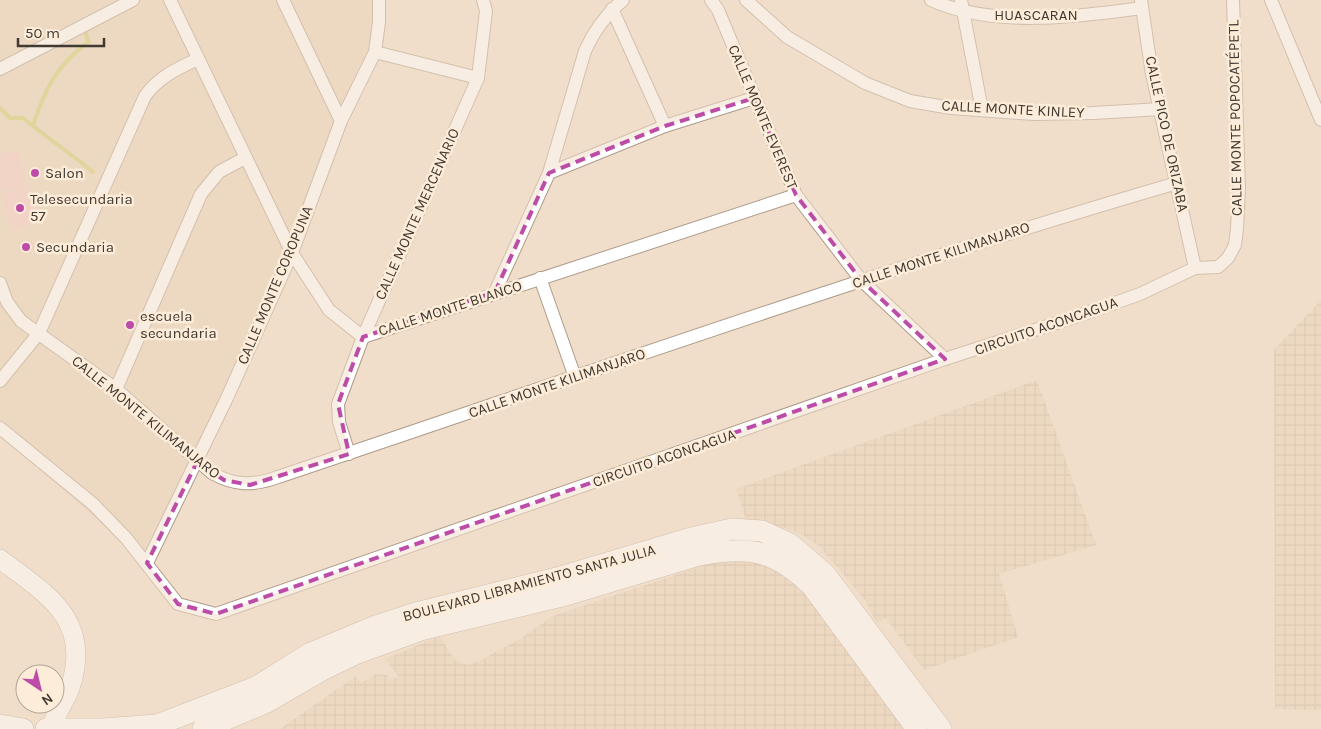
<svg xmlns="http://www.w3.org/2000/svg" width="1321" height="729" viewBox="0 0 1321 729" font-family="Karla,sans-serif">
<defs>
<pattern id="industrial-grid" width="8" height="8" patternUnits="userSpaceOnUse" patternTransform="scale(1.25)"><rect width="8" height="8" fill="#e8d1b8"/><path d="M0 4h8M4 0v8" fill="none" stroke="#c8b49f"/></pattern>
</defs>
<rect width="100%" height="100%" fill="#f0decb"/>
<!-- built -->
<polygon fill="#e8d1b8" points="0,0 379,0 378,36 292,253 147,563 0,435"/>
<!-- industrial -->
<g fill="url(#industrial-grid)">
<polygon points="1321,300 1321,710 1275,709 1274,350"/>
<polygon points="1037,380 1096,545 999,574 1018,637 924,670 886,618 877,623 865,600 819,546 799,533 778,526 747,522 736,489"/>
<polygon points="729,560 753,562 773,567 801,589 907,729 280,729 356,676 361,683 376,674 387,675 393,680 398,676 385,659 439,636 455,660 468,665 479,661 520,639 553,616 708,564"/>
</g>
<!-- pitch -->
<g fill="#f1c8c0">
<polygon points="18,150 26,185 1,193 0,155"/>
<polygon points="28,187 39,222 12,230 0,195"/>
</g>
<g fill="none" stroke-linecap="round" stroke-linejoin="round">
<!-- stream -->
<g stroke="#ceca62" stroke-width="4">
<path d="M0,108L10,118H23C46,137 70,153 93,172"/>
<path d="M33,126C45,89 56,65 89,42L86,35L87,29"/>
</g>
<!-- street casing -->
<g stroke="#ad9c8a" stroke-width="14">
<g id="street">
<polyline points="170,0 292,253 329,310 363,337 796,195"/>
<polyline points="283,0 341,121"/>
<polyline points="711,0 718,10 796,195 861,280 945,359"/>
<polyline points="746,0 787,37 865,83 910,101 951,108 1033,114 1093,113 1161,109"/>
<path d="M931,0C992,28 1077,17 1142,8"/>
<polyline points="961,0 982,110"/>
<polyline points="1141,0 1152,74 1195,268"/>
<polyline points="1271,0 1321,120"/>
<polyline points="612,9 665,126"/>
<polyline points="375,52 478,78"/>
<polyline points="0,69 133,0"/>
<polyline points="549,173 665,126 754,98"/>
<polyline points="540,278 575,377"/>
<path d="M0,283L7,302L21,321L116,389L212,473C235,486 253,486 278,477C577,377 874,271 1177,183"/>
<path d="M495,292L549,173L585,51C594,31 606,14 623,0"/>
<path d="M0,381L39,333L145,96C159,77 176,69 198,59"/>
<polyline points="116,389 201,194 219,172 245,158"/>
<polyline points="0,428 93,504 126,538 178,604 216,614 945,359 1081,315 1140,294 1195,268 1218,267 1228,258 1235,245 1237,229 1239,188 1233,0"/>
<polyline points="349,454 339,422 338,404 363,337 478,78 486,11 483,0"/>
<polyline points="147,563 227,398 292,253 341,121 375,52 379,22 379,0"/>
</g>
</g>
<!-- secondary casing -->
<g stroke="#ad9c8a" stroke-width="20">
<path id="secondary" d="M0,559C46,594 93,619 70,688C65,702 55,714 51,729"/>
</g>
<!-- primary casing -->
<g stroke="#ad9c8a" stroke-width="22">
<g id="primary">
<polyline points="0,725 23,729"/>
<polyline points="46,729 103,729 157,725 256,687 309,654 376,626 416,613 557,578 691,538 732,529 762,531 790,544 825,574 941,729"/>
<path d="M203,729L267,702L324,669L355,654L424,629L566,595L699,555C749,545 775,550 812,586L917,729"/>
</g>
</g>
<!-- street -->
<use href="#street" stroke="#fff" stroke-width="12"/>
<!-- secondary -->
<use href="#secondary" stroke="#fff" stroke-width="19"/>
<!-- primary -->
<use href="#primary" stroke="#fff" stroke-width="21"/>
</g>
<!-- marked area -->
<path d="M0 0H1321V729H0ZM754,98L796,195L861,280L945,359L216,614L178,604L147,563L197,462L224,480L250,485L349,454L338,404L363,337L495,292L549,173L665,126Z" fill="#f0decb" fill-opacity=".55" fill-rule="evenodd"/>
<path fill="none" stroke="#bc4ca8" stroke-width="4" stroke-dasharray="10 6" stroke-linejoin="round" d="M754,98L796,195L861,280L945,359L216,614L178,604L147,563L197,462L224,480L250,485L349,454L338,404L363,337L495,292L549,173L665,126Z"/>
<!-- markers -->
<g fill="#bc4ca8" stroke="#fdecd8" stroke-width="2">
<circle cx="35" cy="173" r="5"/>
<circle cx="20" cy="208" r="5"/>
<circle cx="26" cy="247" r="5"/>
<circle cx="130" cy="325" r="5"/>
</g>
<g text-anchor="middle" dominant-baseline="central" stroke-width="5" stroke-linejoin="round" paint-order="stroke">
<!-- street labels -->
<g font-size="15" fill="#413a33" stroke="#fdecd8">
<text x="1036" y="15">HUASCARAN</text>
<text transform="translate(1013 109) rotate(3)">CALLE MONTE KINLEY</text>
<text transform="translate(763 117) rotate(67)">CALLE MONTE EVEREST</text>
<text transform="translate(1235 118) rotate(-91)">CALLE MONTE POPOCATÉPETL</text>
<text transform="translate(1167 134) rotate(78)">CALLE PICO DE ORIZABA</text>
<text transform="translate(417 214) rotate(-66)">CALLE MONTE MERCENARIO</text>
<text transform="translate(941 255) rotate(-18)">CALLE MONTE KILIMANJARO</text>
<text transform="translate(275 285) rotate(-67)">CALLE MONTE COROPUNA</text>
<text transform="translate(450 308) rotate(-18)">CALLE MONTE BLANCO</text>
<text transform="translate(1046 326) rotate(-19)">CIRCUITO ACONCAGUA</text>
<text transform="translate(557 383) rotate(-19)">CALLE MONTE KILIMANJARO</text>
<text transform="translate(146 417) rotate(39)">CALLE MONTE KILIMANJARO</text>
<text transform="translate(664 458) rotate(-19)">CIRCUITO ACONCAGUA</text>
<text transform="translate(529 583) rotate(-15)">BOULEVARD LIBRAMIENTO SANTA JULIA</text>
</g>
<!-- poi labels -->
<g font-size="15" fill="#413a33" stroke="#fdecd8" text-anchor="start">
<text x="45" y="173">Salon</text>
<text x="30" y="199">Telesecundaria<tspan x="30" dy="17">57</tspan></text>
<text x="36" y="247">Secundaria</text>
<text x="140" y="316">escuela<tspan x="140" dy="17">secundaria</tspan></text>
</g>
</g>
<!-- north arrow -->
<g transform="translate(40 689) rotate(145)"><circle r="24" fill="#fdecd8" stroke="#b2a596"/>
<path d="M0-4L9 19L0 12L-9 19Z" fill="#bc4ca8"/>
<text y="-8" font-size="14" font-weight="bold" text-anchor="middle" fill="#413a33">N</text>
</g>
<!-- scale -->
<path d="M18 38v8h86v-8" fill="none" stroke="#413a33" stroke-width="2.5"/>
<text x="25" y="38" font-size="15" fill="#413a33" stroke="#fdecd8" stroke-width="4" paint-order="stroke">50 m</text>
</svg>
